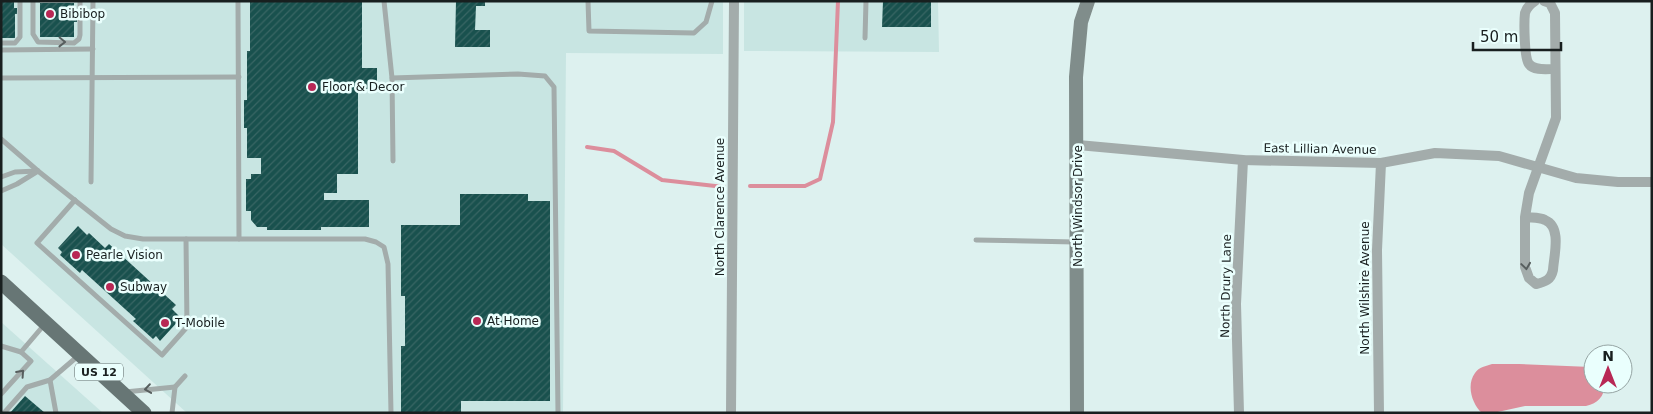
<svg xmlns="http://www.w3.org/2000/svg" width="1653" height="414" viewBox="0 0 1653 414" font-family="'DejaVu Sans',sans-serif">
<defs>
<pattern id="building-hatch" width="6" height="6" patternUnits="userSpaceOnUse" patternTransform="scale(1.25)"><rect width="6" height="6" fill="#19514e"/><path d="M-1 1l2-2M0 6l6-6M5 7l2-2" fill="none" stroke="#396664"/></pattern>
</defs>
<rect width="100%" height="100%" fill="#ddf1ef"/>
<!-- built -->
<g fill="#c8e5e2">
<polygon points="1,1 723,1 723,54 566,53 563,413 187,413 1,244"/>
<polygon points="744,1 938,1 939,52 744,51"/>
<polygon points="1,322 103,413 1,413"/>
</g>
<!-- water -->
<path fill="#dc8e9c" d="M1492,364H1519L1591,367H1593V384H1605C1604,397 1598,403 1586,406H1525L1493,413H1482C1472,404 1466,385 1475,373C1479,367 1486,366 1492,364Z"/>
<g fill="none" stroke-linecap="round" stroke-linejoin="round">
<!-- stream -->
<g stroke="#dc8e9c" stroke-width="4">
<polyline points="587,147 614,151 662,180 724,187"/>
<polyline points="750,186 805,186 820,179 833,122 838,1"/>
</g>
</g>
<!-- building -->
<g fill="url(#building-hatch)">
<polygon points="250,1 362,1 362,68 377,68 377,89 358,89 358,174 337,174 337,193 324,193 324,200 369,200 369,227 321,227 321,230 267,230 267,227 257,227 251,220 251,211 246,211 246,179 251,179 251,174 261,174 261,158 247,158 247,128 244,128 244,100 247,100 247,51 250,51"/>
<polygon points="456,1 485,1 485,6 476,6 475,30 490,30 490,47 455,47"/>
<polygon points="883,1 931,1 931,27 882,27"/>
<polygon points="1,2 14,2 14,8 17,8 17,14 15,14 15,38 1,38"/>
<polygon points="40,3 74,3 74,16 77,16 77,22 74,22 74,37 40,37"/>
<polygon points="460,194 528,194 528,201 550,201 550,401 461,401 461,413 401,413 401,346 405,346 405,296 401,296 401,225 460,225"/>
<polygon points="78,226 87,235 89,233 105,248 109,244 176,305 172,309 181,318 160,341 156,336 153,339 133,321 136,319 82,270 80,273 60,255 62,252 58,248"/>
<polygon points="25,396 45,413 10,413"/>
</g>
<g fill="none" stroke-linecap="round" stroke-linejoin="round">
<!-- lane -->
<g stroke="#a3acab" stroke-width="5">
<polyline points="33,1 33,34 38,42 74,43 79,39 80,35 80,1"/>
<polyline points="238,1 239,239"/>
<polyline points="384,1 392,78 393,161"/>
<polyline points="588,1 589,31 694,33 706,22 712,1"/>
<polyline points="865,38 866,1"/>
<polyline points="1,43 15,43 20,37 20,1"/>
<polyline points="1,50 93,49"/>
<polyline points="1,78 239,77"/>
<polyline points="392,78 518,74 545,76 554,87 558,413"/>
<polyline points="1,139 38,171 111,229 125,236 143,239 365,239 376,242 384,247 388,264 391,413"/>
<polyline points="1,177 15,172 37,171"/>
<polyline points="91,182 93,1"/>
<polyline points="1,191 17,184 38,171"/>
<polyline points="75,200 37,243 162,355 187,327 186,239"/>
<polyline points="976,240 1075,242"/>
<polyline points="1,346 21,352 31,361 1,394"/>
<polyline points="21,352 44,325"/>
<polyline points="50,380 56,413"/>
<polyline points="125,392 175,387"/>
<polyline points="4,413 27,387 50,380 78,356"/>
<polyline points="172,413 175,387 185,376"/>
</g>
<!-- street -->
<g stroke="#a3acab" stroke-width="10">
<path d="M1535,1C1530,4 1527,7 1525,13C1524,21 1524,58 1529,64C1534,71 1547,69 1555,69"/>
<polyline points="1078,145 1243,160 1381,163 1435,153 1499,156 1576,178 1618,182 1652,182"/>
<path d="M1525,217C1531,218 1539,217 1545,220C1562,227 1554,255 1553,270C1551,280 1545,282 1536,284L1529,278L1525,267V217L1529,193L1556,118L1555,13L1550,3L1544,1"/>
<polyline points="731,413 734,1"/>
<polyline points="1239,413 1236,304 1243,160"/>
<polyline points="1379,413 1377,250 1381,163"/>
</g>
<!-- secondary -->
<polyline stroke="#808d8b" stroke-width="14" points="1077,413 1076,77 1081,22 1088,1"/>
<!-- primary -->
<polyline stroke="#677675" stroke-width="15" points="1,282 144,413"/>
</g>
<!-- one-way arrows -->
<defs><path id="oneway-chevron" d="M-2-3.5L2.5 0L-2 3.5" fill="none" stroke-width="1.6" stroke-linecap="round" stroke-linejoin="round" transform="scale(1.25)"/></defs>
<g stroke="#575e5e">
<use href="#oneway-chevron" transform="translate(62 42) rotate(1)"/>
<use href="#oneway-chevron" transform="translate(1526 266) rotate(82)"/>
<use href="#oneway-chevron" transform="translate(21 373) rotate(-48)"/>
<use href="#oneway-chevron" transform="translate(148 389) rotate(172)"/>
</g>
<!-- markers -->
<g fill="#b82855" stroke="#eafffd" stroke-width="2">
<circle cx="50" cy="14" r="5"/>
<circle cx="312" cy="87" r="5"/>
<circle cx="76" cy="255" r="5"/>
<circle cx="110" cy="287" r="5"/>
<circle cx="477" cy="321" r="5"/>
<circle cx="165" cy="323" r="5"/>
</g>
<g text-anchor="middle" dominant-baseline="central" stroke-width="5" stroke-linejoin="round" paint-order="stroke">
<!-- shield labels -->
<rect fill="#eafffd" stroke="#576262" stroke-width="1" x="75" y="363.5" width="48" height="17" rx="4"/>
<g font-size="11" font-weight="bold" fill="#181f1f">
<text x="99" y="372">US 12</text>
</g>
<!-- poi labels -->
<g font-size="12" fill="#181f1f" stroke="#eafffd" text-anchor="start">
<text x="60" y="14">Bibibop</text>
<text x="322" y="87">Floor &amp; Decor</text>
<text x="86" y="255">Pearle Vision</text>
<text x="120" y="287">Subway</text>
<text x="487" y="321">At Home</text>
<text x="175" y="323">T-Mobile</text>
</g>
<!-- street labels -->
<g font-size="12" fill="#181f1f" stroke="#eafffd">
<text transform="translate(1320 149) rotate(1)">East Lillian Avenue</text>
<text transform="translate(1078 206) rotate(-90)">North Windsor Drive</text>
<text transform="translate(720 207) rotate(-90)">North Clarence Avenue</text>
<text transform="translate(1226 286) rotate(-89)">North Drury Lane</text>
<text transform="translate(1365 288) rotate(-90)">North Wilshire Avenue</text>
</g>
</g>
<!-- border -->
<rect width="1653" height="414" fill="none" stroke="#181f1f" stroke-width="5"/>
<!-- north arrow -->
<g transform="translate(1608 369)"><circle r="24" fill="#eafffd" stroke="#96a5a4"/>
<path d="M0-4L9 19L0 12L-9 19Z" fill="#b82855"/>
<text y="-8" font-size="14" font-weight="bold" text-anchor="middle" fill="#181f1f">N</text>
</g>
<!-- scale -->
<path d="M1473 42v8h88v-8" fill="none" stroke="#181f1f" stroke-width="2.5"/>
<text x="1480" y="42" font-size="15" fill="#181f1f" stroke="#eafffd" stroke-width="4" paint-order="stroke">50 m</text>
</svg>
